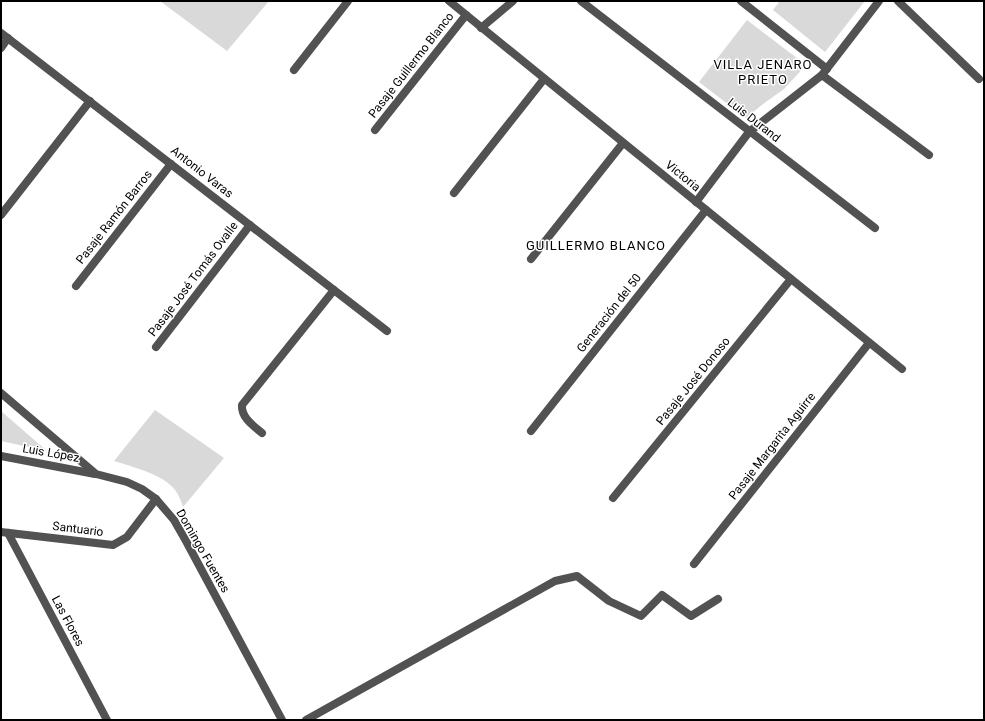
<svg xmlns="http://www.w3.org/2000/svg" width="985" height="721" viewBox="0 0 985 721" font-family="Roboto,sans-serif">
<rect width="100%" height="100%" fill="#fff"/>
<!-- green -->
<g fill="#d9d9d9">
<polygon points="160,1 269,1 227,51"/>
<polygon points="780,1 865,1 825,52 773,10"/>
<polygon points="747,20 806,65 784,89 763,104 746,118 699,82"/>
<path d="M155,410L224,458L183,507C181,501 179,495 175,490C165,475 130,466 114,461Z"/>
<polygon points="1,411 47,451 1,441"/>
</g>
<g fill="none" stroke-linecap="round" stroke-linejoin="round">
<!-- service -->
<polyline stroke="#525252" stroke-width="8" points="306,720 555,581 577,576 609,601 641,616 662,595 691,616 718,599"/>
<!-- minor -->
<g stroke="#525252" stroke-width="8">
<polyline points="449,1 902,369"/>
<polyline points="581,1 875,228"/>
<polyline points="741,1 827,69"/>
<polyline points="898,1 979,79"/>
<polyline points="481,28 513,1"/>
<polyline points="1,33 387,331"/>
<polyline points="1,48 8,38"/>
<polyline points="294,70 348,1"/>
<polyline points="822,75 929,155"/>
<polyline points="375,130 466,15"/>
<polyline points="454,193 544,79"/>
<polyline points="696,202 749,132 822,75 879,1"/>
<polyline points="1,215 90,101"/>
<polyline points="531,259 623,143"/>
<polyline points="76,286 171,164"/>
<polyline points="156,347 250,225"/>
<polyline points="1,393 96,474 127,482 142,489 156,499 174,520 186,541 282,720"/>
<polyline points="531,431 706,210"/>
<path d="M262,433C254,426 241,418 242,405L334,290"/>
<polyline points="1,456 95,474"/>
<polyline points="613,498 791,279"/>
<polyline points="1,532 113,545 127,537 156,499"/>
<polyline points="8,533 107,720"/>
<polyline points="694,564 869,343"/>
</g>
</g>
<g text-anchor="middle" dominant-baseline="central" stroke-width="3" stroke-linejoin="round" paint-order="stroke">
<!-- street labels -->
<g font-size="12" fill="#000" stroke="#fff">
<text transform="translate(411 65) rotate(-52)">Pasaje Guillermo Blanco</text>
<text transform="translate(754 120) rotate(38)">Luis Durand</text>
<text transform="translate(202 172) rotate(38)">Antonio Varas</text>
<text transform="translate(683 176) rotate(39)">Victoria</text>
<text transform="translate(114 217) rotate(-52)">Pasaje Ramón Barros</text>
<text transform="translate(193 279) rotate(-53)">Pasaje José Tomás Ovalle</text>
<text transform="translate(609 313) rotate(-52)">Generación del 50</text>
<text transform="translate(693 381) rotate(-51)">Pasaje José Donoso</text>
<text transform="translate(772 446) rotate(-52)">Pasaje Margarita Aguirre</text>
<text transform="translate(51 453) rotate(10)">Luis López</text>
<text transform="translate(78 529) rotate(7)">Santuario</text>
<text transform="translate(203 551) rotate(60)">Domingo Fuentes</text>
<text transform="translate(68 621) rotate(62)">Las Flores</text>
</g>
<!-- neighbourhood labels -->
<g font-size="13" letter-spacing="1" fill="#000" stroke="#fff">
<text x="763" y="64">VILLA JENARO<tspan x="763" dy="15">PRIETO</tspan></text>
<text x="596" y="245">GUILLERMO BLANCO</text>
</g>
</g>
<!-- border -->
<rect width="985" height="721" fill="none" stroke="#000000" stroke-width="4"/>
</svg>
